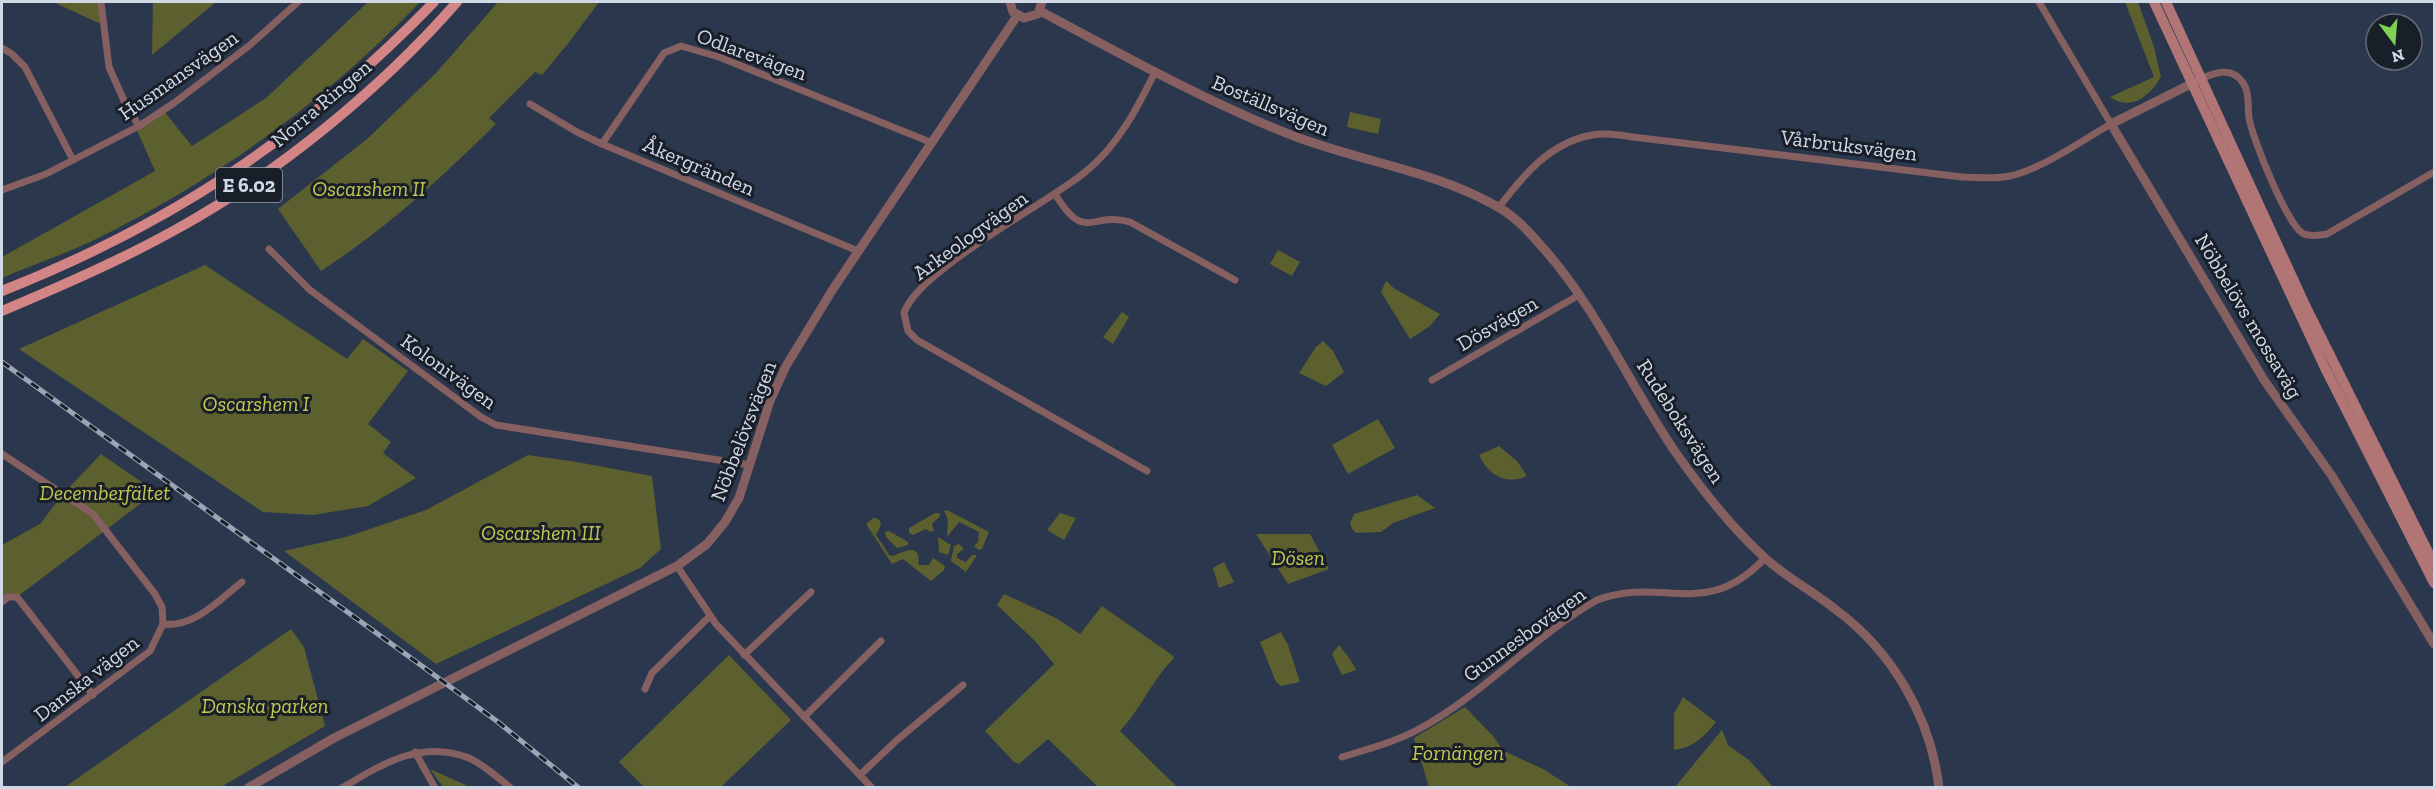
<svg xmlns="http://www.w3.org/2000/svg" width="2436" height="789" viewBox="0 0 2436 789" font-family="'Zilla Slab',serif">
<rect width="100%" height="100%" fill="#2b374d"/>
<!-- green -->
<g fill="#5c5f2e">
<polygon points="53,2 101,2 103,25"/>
<polygon points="153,2 216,2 152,55"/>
<path d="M368,2H420C326,101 216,180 94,240C65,254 32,265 2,278V257L155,171L136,128L163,110L192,146L266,98Z"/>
<path d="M498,2H599L570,41L542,75L535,72L489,118L496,124C441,178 386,229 321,271L278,209L367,139L436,73Z"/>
<path d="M2125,2H2138L2154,47L2161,77C2150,96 2131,112 2110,97L2154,77Z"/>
<polygon points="1350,112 1381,119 1378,134 1347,127"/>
<polygon points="1278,250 1300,262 1292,276 1270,264"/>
<polygon points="205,265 347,359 363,339 408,371 368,424 391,442 383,453 416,478 368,506 313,515 263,512 19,349"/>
<polygon points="1386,281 1395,289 1440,314 1430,326 1410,339 1381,292"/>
<polygon points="1122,312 1129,317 1113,344 1103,337"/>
<polygon points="1323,341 1333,351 1344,372 1326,386 1299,373 1316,347"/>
<polygon points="1378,419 1395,448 1348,474 1332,445"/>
<path d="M1499,446L1517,461L1527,476C1506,486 1488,475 1479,455Z"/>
<polygon points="101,454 156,492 17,597 2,602 2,545 40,524 63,494"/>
<polygon points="528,455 577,462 652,476 661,549 640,568 436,664 284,551 346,537 426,510"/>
<polygon points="1417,495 1435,508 1393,523 1381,532 1356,533 1352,529 1350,523 1354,514"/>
<polygon points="947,510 989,532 982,549 979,550 974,546 978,542 979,532 959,522 947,537 948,520 944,511"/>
<polygon points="935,513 939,513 940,516 932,524 934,531 930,532 926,529 913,535 909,533 909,528"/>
<polygon points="1060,513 1076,518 1064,540 1047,530"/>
<path d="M873,518H876L880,521L881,525L876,535L890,556C897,556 914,543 918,555C919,558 918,562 919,565H929L933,558L945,566L944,570L931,581L903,559L892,564L866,524Z"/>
<polygon points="889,531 908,542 908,545 897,548 886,537 885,532"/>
<polygon points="1256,534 1310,534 1329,569 1288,584"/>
<polygon points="938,537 951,545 948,555 939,552"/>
<polygon points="959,544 964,549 957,554 957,558 966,562 972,555 977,555 966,572 951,561 954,546"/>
<polygon points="1224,562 1234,582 1219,588 1213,568"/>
<path d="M1004,594L1056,618L1080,634L1102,606L1172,655L1174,658C1152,680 1141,709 1120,731L1177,787H1098L1048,739L1019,764L1014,762L985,731L1054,664L1035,641L997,605Z"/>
<polygon points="291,629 304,647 325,726 221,787 65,787"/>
<polygon points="1281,632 1288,645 1300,682 1281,686 1276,682 1260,642"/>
<polygon points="1339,645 1350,659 1356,670 1342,675 1332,654"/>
<polygon points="729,655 791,720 721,787 644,787 619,762"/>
<path d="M1683,697L1716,722C1705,736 1693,748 1674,750V714Z"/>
<polygon points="1465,707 1493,736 1504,751 1543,769 1571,787 1429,787 1414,738"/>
<polygon points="1722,730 1728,745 1749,760 1773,787 1675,787"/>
<polygon points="430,769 470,787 443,787"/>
</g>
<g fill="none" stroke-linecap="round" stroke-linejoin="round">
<!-- minor -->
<g stroke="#865f60" stroke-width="7">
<polyline points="101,2 109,67 125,103 139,126"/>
<polyline points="2,48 12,54 25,67 73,160"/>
<path d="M2200,79C2213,74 2228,67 2239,78C2251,90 2247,103 2249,118C2252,137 2288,228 2304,234C2311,237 2320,235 2327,234L2434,172"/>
<polyline points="530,104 577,132 602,144 858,251"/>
<polyline points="602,144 664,53 681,46 719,57 930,142"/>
<polyline points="2,190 46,174 139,126 174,103 250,45 298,2"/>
<path d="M1055,194C1086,244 1090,211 1130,222L1235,280"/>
<path d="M1499,207C1522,177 1548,145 1587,136C1602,132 1618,135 1633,137L1962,177C1978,178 1994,179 2010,176C2044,168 2081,141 2111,124L2039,2"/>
<polyline points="269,249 310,290 481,417 496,425 750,465"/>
<polyline points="1432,380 1579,295"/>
<polyline points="2,454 93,514 155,594 162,607 163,624"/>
<path d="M1147,471L917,340L908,331L904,313C917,271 1046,204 1084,173C1117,147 1137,109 1155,72"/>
<polyline points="677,566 716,624 872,788"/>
<polyline points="2,602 8,597 17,597 93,695"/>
<polyline points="744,655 811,592"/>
<polyline points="645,689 652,673 710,616"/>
<polyline points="804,717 881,641"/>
<polyline points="415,752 435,788"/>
<path d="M1342,757C1368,749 1395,742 1419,729C1484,694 1534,636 1597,600C1662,575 1705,622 1765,558"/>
<path d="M2,762L150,651L163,624C194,628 219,600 242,582"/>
<polyline points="860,775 897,740 963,685"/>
<path d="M342,788C382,764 421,739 469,758C483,764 498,778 511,788"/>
</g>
<!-- tertiary -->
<g stroke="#865f60" stroke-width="9">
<polyline points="1010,2 1013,12 1024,18 1038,14 1042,2"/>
<path d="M1040,11C1121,54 1201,99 1286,133C1355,161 1432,169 1498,207C1516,217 1530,233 1544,249C1598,310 1630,386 1676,453C1702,490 1731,527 1765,558C1786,577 1812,591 1835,609C1892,651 1931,717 1939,788"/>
<polyline points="2197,81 2111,124 2264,380 2332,476 2434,644"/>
<polyline points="248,788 334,738 677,566 707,544 725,522 739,498 770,401 786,366 833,289 1017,16"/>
</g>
<!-- secondary -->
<g stroke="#b17576" stroke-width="10">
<polyline points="2154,2 2325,368 2434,583"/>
<polyline points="2166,2 2305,305 2434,564"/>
</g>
<!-- primary -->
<g stroke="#d38586" stroke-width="10">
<path d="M2,291C174,223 305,135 434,2"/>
<path d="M2,311C61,286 119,261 175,230C277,174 381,89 457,2"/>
</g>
<!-- rail casing -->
<g stroke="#9ca5b5" stroke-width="5">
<polyline id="rail" points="2,362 422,666 498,722 579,788"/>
</g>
<!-- rail -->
<use href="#rail" stroke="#191f29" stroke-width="3" stroke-dasharray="9" stroke-linecap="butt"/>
</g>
<g text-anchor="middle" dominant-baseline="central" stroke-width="6" stroke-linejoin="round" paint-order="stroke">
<!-- shield labels -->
<rect fill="#191f29" stroke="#9aa1ae" stroke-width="1.5" x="216" y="168" width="66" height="34" rx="4.5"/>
<g font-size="20" font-weight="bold" fill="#d1d9e7">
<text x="249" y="185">E 6.02</text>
</g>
<!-- street labels -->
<g font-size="21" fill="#d1d9e7" stroke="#191f29">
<text transform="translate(752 54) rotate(20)">Odlarevägen</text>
<text transform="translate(178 75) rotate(-35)">Husmansvägen</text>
<text transform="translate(321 103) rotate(-40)">Norra Ringen</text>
<text transform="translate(1271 105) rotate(23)">Boställsvägen</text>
<text transform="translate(1849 145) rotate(7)">Vårbruksvägen</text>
<text transform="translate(699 166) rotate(23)">Åkergränden</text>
<text transform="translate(970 235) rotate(-36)">Arkeologvägen</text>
<text transform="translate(2249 316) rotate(59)">Nöbbelövs mossaväg</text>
<text transform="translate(1497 323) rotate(-30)">Dösvägen</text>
<text transform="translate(449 371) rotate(36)">Kolonivägen</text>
<text transform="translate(1681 421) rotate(57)">Rudeboksvägen</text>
<text transform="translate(743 431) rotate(-69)">Nöbbelövsvägen</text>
<text transform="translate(1524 634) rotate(-36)">Gunnesbovägen</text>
<text transform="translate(86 678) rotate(-38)">Danska vägen</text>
</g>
<!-- park labels -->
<g font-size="21" font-style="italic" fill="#c4ca51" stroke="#191f29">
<text x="369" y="188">Oscarshem II</text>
<text x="256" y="403">Oscarshem I</text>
<text x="105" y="492">Decemberfältet</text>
<text x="541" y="532">Oscarshem III</text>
<text x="1298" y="557">Dösen</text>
<text x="265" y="705">Danska parken</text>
<text x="1458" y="752">Fornängen</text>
</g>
</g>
<!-- border -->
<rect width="2436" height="789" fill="none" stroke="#d1d9e7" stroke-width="6"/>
<!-- north arrow -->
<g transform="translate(2394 42) rotate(164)"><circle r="28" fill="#191f29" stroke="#636975" stroke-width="1.5"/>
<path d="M0-4.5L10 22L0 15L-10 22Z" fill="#80d051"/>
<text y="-9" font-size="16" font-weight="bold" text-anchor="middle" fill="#d1d9e7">N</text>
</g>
</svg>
